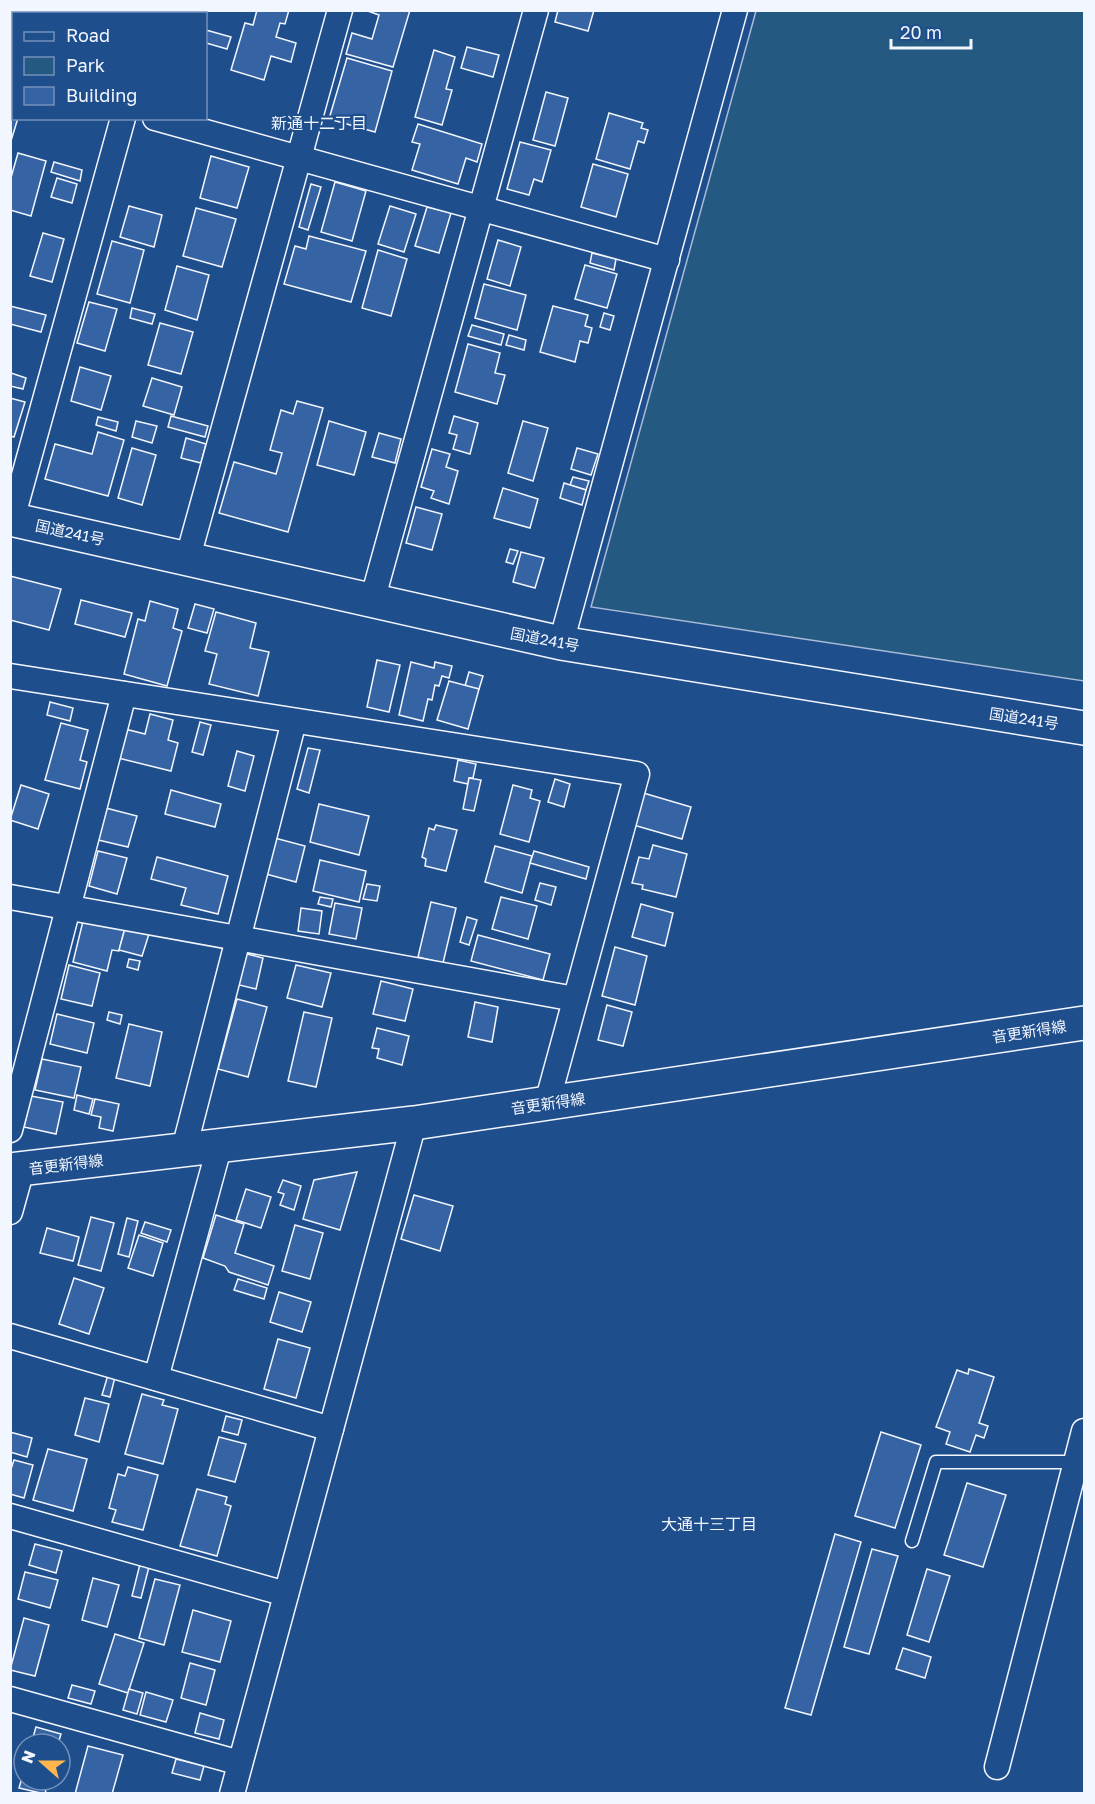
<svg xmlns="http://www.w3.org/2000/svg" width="1095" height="1804" viewBox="0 0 1095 1804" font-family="'Golos Text','Noto Sans JP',sans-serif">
<rect width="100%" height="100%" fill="#1f4e8c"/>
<!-- green -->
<polygon fill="#245a82" stroke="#a8bbd7" stroke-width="1.5" points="756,11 1084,11 1084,681 591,607"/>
<!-- building -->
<g fill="#3563a3" stroke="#f2f6ff" stroke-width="1.5">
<polygon points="257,10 289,10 285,24 280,23 276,37 296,43 291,62 271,56 264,80 231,70 245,23 253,25"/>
<polygon points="365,10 410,10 393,67 346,54 352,33 372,39 379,15"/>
<polygon points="558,10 594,10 588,31 555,22"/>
<polygon points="206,30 231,37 227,49 206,43"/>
<polygon points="467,47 499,55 493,77 461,68"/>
<polygon points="434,50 455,57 446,89 452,90 442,125 415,117"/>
<polygon points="347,58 392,71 375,132 329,119"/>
<polygon points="546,92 568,98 555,146 533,140"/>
<polygon points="10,112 14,113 14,118 18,118 10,144"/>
<polygon points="609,113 643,123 641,128 648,130 644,143 638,141 630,169 596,159"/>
<polygon points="418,124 482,144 477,162 466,158 458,184 412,170 420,144 412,142"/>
<polygon points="520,142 551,150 542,182 534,179 529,195 507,189"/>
<polygon points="18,153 46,161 31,216 10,210 10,181"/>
<polygon points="211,156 249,167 237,208 200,198"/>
<polygon points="54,162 82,170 80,181 51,172"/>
<polygon points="593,164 628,174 616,217 581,207"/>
<polygon points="57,178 77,184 72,203 51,197"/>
<polygon points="335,182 366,191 352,241 321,232"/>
<polygon points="311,184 321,187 308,230 299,227"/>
<polygon points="129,206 162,215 154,247 120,237"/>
<polygon points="390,206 416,214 404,252 378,244"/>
<polygon points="427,207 451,213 439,253 415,246"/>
<polygon points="196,208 236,219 222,267 183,256"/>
<polygon points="43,233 64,239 52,282 30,276"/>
<polygon points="309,236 366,251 351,302 284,284 295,246 306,249"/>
<polygon points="498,240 521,247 510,286 487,279"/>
<polygon points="112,241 144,250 130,303 97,294"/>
<polygon points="378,250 407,259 391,316 362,308"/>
<polygon points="592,253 616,259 614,270 590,263"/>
<polygon points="585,265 617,274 607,308 575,299"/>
<polygon points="177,266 209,275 197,320 165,310"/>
<polygon points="484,284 526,295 517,330 475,318"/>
<polygon points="89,302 117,309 105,351 77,343"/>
<polygon points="10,306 46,315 41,332 10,324"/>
<polygon points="553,306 588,315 585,326 592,328 588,343 580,341 575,362 540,352"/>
<polygon points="132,308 155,314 152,324 130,318"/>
<polygon points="604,313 614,316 610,330 600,327"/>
<polygon points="160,323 193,332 181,374 148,365"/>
<polygon points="472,325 504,334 501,345 468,336"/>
<polygon points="509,335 526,340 524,350 506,345"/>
<polygon points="468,344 500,353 495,373 505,375 497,404 455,392"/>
<polygon points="80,367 111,376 101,410 71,401"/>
<polygon points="11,373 26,378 23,389 10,386"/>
<polygon points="152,378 182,387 174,415 143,406"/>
<polygon points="10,398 25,402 14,437 10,436"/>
<polygon points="297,401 323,408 288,532 219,513 234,462 276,474 282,453 270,450 281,410 293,414"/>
<polygon points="171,416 208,426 205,437 168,427"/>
<polygon points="454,416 478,423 470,454 453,449 457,435 449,433"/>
<polygon points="98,417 118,422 116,431 96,425"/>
<polygon points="136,421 157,426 152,443 132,437"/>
<polygon points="329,421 366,432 354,475 317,465"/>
<polygon points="523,421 548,428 533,481 508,473"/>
<polygon points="98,432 124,440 108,496 45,479 55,444 92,454"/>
<polygon points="379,433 401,439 395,463 372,457"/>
<polygon points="186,438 206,444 201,463 181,458"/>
<polygon points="132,448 156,455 142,505 118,498"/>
<polygon points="577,448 598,454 591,475 571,469"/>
<polygon points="432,449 450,454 446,467 458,471 449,504 431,498 434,491 421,487"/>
<polygon points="573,477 589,481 586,490 570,485"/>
<polygon points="564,483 586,490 582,505 560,498"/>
<polygon points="503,488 538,499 530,528 494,518"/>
<polygon points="416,507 442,514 432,550 406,543"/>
<polygon points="510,549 518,551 513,564 506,562"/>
<polygon points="521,552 544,558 535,588 513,582"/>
<polygon points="10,576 61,589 49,630 10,620"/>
<polygon points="81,600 132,613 125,637 75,624"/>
<polygon points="150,601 178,609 173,628 182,631 167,686 124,674 138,619 145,621"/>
<polygon points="195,604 214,609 207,633 188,628"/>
<polygon points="216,612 256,623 250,648 269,652 258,696 209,684 217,654 205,651"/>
<polygon points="377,660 400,665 389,712 367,707"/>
<polygon points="411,662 434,668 435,662 452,666 449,678 442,676 439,686 435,685 432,700 428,699 423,721 399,715"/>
<polygon points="469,672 483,676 479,689 465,686"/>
<polygon points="449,681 479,689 468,729 437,720"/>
<polygon points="50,702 73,708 70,721 47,715"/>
<polygon points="150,714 173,720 168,740 178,743 171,771 118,758 125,729 145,734"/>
<polygon points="200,722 211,725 203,755 192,752"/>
<polygon points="61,723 88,730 80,760 87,762 80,789 45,780"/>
<polygon points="308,748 320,750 309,793 297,789"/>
<polygon points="237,751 254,756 245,791 228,786"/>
<polygon points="458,760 476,764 473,778 469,778 468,784 454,781"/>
<polygon points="469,778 481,780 474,811 463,809"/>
<polygon points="555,779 570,784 564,807 548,802"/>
<polygon points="21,785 49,794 38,829 10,820"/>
<polygon points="513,785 532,790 530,798 540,801 529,842 500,834"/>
<polygon points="171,790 221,804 215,827 165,814"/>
<polygon points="640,792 691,807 682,839 630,824"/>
<polygon points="319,804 369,816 359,855 310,842"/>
<polygon points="102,807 137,816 128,847 94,839"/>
<polygon points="436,825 457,830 446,871 425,866 426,859 422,857 429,828 434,830"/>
<polygon points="271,837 305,846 296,882 262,873"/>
<polygon points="653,845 687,854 676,897 642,889 643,885 632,883 639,857 649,859"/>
<polygon points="495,846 532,856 522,893 485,882"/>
<polygon points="98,851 127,858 117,894 89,886"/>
<polygon points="534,851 589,867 586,879 530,863"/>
<polygon points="157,857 228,876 218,914 181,905 186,888 151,879"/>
<polygon points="320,860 366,871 359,902 313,891"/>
<polygon points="540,883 556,887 551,905 535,900"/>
<polygon points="367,884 380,886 377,901 363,899"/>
<polygon points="320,897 333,899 331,907 318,904"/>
<polygon points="501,897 537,906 528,939 492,929"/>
<polygon points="431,902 456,908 443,963 418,957"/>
<polygon points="335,903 362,908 356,939 329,934"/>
<polygon points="641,904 673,913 665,946 632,937"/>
<polygon points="301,908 322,911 319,934 298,931"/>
<polygon points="84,917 125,928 119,951 112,950 107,971 73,962"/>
<polygon points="467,917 477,920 469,945 460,942"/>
<polygon points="125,928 149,934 142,956 119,950"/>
<polygon points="478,935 550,954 543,980 471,961"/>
<polygon points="615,947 647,956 635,1005 602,996"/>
<polygon points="243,953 263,958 256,989 235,984"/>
<polygon points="129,959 140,961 138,970 127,967"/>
<polygon points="69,965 100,973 92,1006 61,999"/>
<polygon points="296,965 331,973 322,1007 287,998"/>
<polygon points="381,981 413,989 405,1021 373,1014"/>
<polygon points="237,999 267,1007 248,1077 218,1069"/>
<polygon points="475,1002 498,1007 492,1042 468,1037"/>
<polygon points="607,1005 632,1012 623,1046 598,1040"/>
<polygon points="109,1012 122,1015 120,1024 107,1020"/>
<polygon points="304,1012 332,1018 316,1087 288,1081"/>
<polygon points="57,1014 94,1023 87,1053 50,1044"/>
<polygon points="129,1024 162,1032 150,1086 116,1078"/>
<polygon points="377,1028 409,1036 402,1065 377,1058 379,1049 372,1048"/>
<polygon points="42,1059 81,1067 74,1098 35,1090"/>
<polygon points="77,1095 93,1099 89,1114 74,1110"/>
<polygon points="31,1096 63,1102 56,1134 24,1127"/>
<polygon points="95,1099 119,1104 113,1131 99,1128 101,1117 91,1115"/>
<polygon points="357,1172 340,1230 303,1219 314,1180"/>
<polygon points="283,1180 301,1186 294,1210 280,1205 284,1194 278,1192"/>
<polygon points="246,1189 271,1197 261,1228 236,1220"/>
<polygon points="414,1195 453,1206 440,1251 401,1239"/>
<polygon points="216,1215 244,1224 235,1253 274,1266 268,1285 229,1272 225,1266 203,1258"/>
<polygon points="91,1217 114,1223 101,1271 78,1265"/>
<polygon points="127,1218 138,1221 129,1257 118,1254"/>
<polygon points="145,1222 171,1230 167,1242 141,1233"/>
<polygon points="295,1225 323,1233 310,1279 282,1271"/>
<polygon points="47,1228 79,1237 73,1261 40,1253"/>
<polygon points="139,1235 163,1243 153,1276 128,1268"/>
<polygon points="74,1278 104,1288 89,1334 59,1324"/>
<polygon points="238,1279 267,1288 264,1299 234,1290"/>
<polygon points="279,1292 311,1302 302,1332 270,1322"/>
<polygon points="278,1339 310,1348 296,1398 264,1389"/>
<polygon points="969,1369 994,1377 979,1423 988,1426 984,1438 976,1435 970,1452 946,1444 950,1432 936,1427 957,1370 968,1374"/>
<polygon points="108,1375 115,1377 110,1397 102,1395"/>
<polygon points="142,1394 164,1400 162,1405 178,1409 163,1464 125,1454"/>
<polygon points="85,1398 109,1404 99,1442 75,1435"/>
<polygon points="226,1416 242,1420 238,1435 222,1431"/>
<polygon points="10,1432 32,1438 27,1457 10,1452"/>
<polygon points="881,1432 921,1445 895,1528 855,1516"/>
<polygon points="219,1437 246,1444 235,1482 208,1475"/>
<polygon points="48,1449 87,1459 73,1511 33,1500"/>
<polygon points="14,1460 33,1465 24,1498 10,1494 10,1472"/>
<polygon points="128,1467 158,1475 143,1530 112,1522 116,1510 109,1508 118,1474 125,1476"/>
<polygon points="967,1483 1006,1495 983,1567 944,1555"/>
<polygon points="197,1489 227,1497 225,1504 231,1506 217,1556 180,1546"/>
<polygon points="835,1534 861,1542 811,1715 785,1708"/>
<polygon points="35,1544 62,1551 56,1573 29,1565"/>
<polygon points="872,1549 898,1556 869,1654 844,1647"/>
<polygon points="140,1564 149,1567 141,1598 132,1596"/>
<polygon points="927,1569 950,1576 929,1642 907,1635"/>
<polygon points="25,1572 58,1580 50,1608 18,1599"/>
<polygon points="93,1578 119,1585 107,1627 82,1620"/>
<polygon points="155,1579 180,1585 164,1645 139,1638"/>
<polygon points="193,1610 231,1621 220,1662 182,1652"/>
<polygon points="24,1618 49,1625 35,1676 10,1670"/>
<polygon points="115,1634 144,1643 128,1693 99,1684"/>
<polygon points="903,1648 931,1657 925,1678 896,1669"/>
<polygon points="190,1663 215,1670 206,1705 181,1698"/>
<polygon points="72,1685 95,1691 91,1704 68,1698"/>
<polygon points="129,1689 143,1693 137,1714 123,1710"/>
<polygon points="146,1692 173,1700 166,1722 140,1715"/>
<polygon points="200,1713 224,1720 219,1739 195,1733"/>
<polygon points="36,1727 61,1734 58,1744 31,1744"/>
<polygon points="88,1746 123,1755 112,1794 75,1794"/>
<polygon points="176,1759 204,1766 200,1780 172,1773"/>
<polygon points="24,1771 24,1780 48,1780 45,1794 19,1788"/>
</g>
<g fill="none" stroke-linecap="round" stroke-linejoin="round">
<!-- lane casing -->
<g stroke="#f2f6ff" stroke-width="15">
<polyline id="lane" points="912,1541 936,1462 1075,1462"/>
</g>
<!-- street casing -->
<g stroke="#f2f6ff" stroke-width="27">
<g id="street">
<polyline points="152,14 153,10"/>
<polyline points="10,78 14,79"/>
<polyline points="155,118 667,260"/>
<polyline points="12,519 123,118"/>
<polyline points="188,557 340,10"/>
<polyline points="372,601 536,10"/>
<polyline points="561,643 735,10"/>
<polyline points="10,676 637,774 547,1103"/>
<polyline points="10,897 575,999"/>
<polyline points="10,1130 124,694"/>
<polyline points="184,1149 294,721"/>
<polyline points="10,1212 22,1169"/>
<polyline points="10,1336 331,1429"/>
<polyline points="156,1378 219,1148"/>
<polyline points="10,1516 286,1594"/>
<polyline points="10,1699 240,1763"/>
<polyline points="997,1767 1084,1431"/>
<polyline points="232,1794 414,1123"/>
</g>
</g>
<!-- primary casing -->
<g stroke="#f2f6ff" stroke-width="36">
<polyline id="primary" points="10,1170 414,1123 1084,1023"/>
</g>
<!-- highway casing -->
<g stroke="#f2f6ff" stroke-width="36">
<polyline id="highway" points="10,519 561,643 1084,728"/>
</g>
<!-- lane -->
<use href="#lane" stroke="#1f4e8c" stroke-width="12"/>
<!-- street -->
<use href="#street" stroke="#1f4e8c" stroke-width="24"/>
<!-- primary -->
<use href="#primary" stroke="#1f4e8c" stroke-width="33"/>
<!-- highway -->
<use href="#highway" stroke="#1f4e8c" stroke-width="33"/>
</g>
<g text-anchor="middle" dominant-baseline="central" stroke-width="4.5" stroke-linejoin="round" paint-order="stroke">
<!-- street labels -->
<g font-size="15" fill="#f2f6ff" stroke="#1f4e8c">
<text transform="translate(70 532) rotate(12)">国道241号</text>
<text transform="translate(545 639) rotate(11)">国道241号</text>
<text transform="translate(1024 718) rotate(9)">国道241号</text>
<text transform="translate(1029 1031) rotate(-9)">音更新得線</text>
<text transform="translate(548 1103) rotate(-8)">音更新得線</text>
<text transform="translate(66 1164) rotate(-7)">音更新得線</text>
</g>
<!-- neighbourhood labels -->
<g font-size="16" fill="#f2f6ff" stroke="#1f4e8c">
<text x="319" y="123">新通十二丁目</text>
<text x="709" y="1524">大通十三丁目</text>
</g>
</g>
<!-- border -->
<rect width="1095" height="1804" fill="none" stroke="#f2f6ff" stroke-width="24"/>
<!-- legend -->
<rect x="12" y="12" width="195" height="108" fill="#1f4e8c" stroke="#7391ba" stroke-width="1.5"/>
<rect x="24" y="32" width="30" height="9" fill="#1f4e8c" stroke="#7391ba" stroke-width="1.5"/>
<text x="66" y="42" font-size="18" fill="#f2f6ff">Road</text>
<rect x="24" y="57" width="30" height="18" fill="#245a82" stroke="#7391ba" stroke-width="1.5"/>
<text x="66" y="72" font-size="18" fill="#f2f6ff">Park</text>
<rect x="24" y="87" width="30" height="18" fill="#3563a3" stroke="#7391ba" stroke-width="1.5"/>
<text x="66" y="102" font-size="18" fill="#f2f6ff">Building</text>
<!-- north arrow -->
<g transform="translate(42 1762) rotate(291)"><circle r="28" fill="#1f4e8c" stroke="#7391ba" stroke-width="1.5"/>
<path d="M0-4.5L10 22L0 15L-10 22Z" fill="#ffb74d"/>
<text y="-9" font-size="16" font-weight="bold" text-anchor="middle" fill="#f2f6ff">N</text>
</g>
<!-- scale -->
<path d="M891 39v9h80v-9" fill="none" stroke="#f2f6ff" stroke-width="3"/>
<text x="900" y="39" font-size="18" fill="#f2f6ff" stroke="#1f4e8c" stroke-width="4.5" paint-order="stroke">20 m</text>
</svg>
